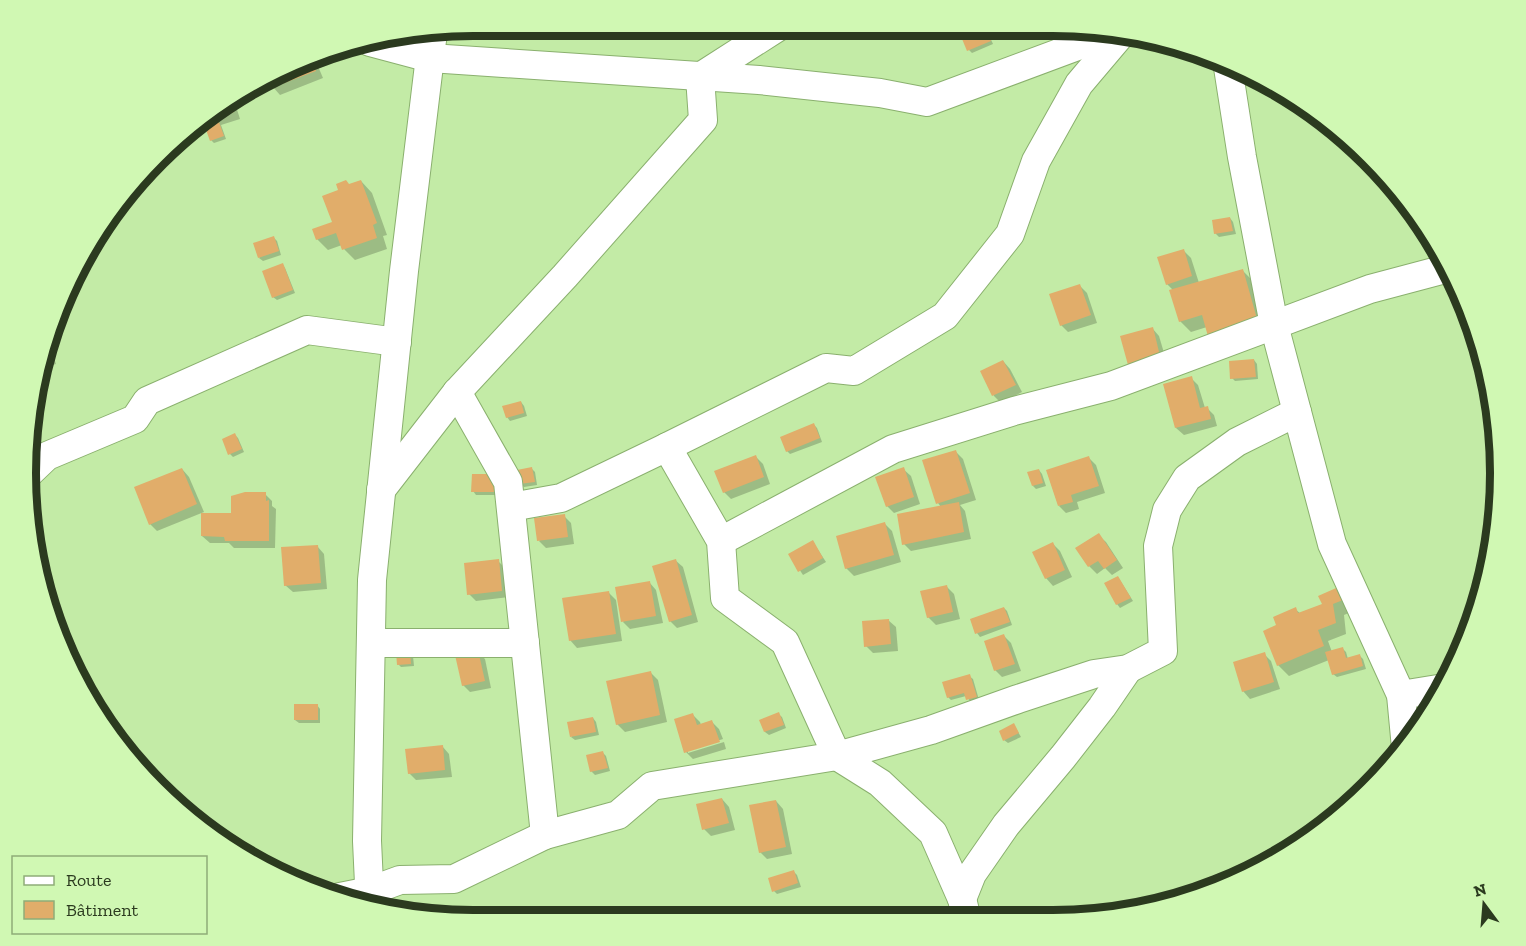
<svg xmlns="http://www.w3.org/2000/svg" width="1526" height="946" viewBox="0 0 1526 946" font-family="'Zilla Slab',serif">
<rect width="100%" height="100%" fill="#c3eba6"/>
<!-- shadow -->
<g fill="#0003">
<polygon points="977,28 986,29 993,44 972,53 969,50"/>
<polygon points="314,57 323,78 280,95 273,87 269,79"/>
<polygon points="233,97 240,119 221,125 226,139 214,143 211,140 217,125 211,119 210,115 224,101"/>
<polygon points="361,181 372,193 387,235 383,236 387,249 355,260 344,249 342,245 328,250 317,239 334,223 350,185"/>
<polygon points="1230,218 1233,222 1236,234 1219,237 1215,233"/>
<polygon points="274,238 277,241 281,255 263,261 259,258"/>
<polygon points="1183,250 1191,258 1199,283 1243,271 1254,282 1270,337 1207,327 1191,332 1180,321 1174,291 1167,284"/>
<polygon points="282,264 285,268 295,293 277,300 273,297"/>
<polygon points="1080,286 1087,293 1097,323 1068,332 1061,325"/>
<polygon points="1152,328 1159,336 1167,363 1136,371"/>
<polygon points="48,340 56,364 43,368"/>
<polygon points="1254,360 1257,364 1258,379 1235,381 1232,378"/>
<polygon points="1003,361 1010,369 1022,392 1001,403 994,396 982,372"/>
<polygon points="1191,378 1198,385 1205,408 1207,408 1214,415 1217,426 1184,435 1176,428"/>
<polygon points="521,402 524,406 527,416 510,421 507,417"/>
<polygon points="814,425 817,428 822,442 790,454 787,451"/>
<polygon points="235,435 238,438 244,452 233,457 230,454"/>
<polygon points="955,451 963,459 976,500 960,505 965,511 971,539 911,551 904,544 941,507 938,503"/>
<polygon points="756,457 763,464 770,484 731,499 724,492"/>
<polygon points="1089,458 1096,465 1105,493 1077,502 1079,509 1066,513 1059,506"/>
<polygon points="182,469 189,477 204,512 157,531 150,524"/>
<polygon points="532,469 535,472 537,485 524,487 521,484"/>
<polygon points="903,469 911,476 920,504 894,513 887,506"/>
<polygon points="1039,470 1042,474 1046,486 1036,489 1033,486"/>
<polygon points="496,476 498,495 476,495 473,491"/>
<polygon points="265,494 272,501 272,506 276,509 275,548 234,548 229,543 210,543 202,536"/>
<polygon points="564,516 571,523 574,544 546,548 539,541"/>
<polygon points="884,523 892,531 901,562 854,576 846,568"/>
<polygon points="1098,535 1106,542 1123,568 1112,575 1105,568 1097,574 1089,566 1077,548"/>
<polygon points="813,542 826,562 803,575 790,555"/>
<polygon points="1053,544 1060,551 1072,577 1053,586 1046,578"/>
<polygon points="317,546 324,554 327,589 293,592 285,585"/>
<polygon points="675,560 683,567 698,622 677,628 670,621"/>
<polygon points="498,561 505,568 509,597 476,601 469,594"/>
<polygon points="1118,577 1133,601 1120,608 1117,604"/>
<polygon points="649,582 656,590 663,623 630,629 623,622"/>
<polygon points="946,586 954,594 960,619 936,625 928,617"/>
<polygon points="1343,587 1358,609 1344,615 1346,634 1328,641 1332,652 1343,649 1346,652 1348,659 1360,656 1363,659 1366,669 1337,677 1333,674 1329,660 1289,676 1278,665 1278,626 1295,609 1301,614 1324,605"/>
<polygon points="608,592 616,600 622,641 577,648 570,640"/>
<polygon points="1004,608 1007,611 1012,625 980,637 977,633 972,619"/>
<polygon points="888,620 896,627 898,651 873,653 866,646"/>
<polygon points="1004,636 1011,643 1021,671 1002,677 995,670"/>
<polygon points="477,652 485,659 491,688 470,692 463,685"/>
<polygon points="410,653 413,656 414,666 401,667 398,664"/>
<polygon points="1264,654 1271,661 1280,689 1250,699 1243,691"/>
<polygon points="651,673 658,680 667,722 625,732 617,724"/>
<polygon points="969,676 973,679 979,700 971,702 966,696 951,700 948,697"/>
<polygon points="317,705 320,709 320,723 299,723 295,720"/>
<polygon points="778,714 782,717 786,728 769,735 765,732 761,721"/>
<polygon points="693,715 700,722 701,725 712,722 719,729 723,739 688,750 688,753 724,742 726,749 693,759 686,752"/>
<polygon points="593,718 596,722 599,735 575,740 571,737"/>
<polygon points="1014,725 1021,737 1008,743 1004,740"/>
<polygon points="442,746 449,754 452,777 416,780 409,773"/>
<polygon points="603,753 606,756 610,771 595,775 591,771"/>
<polygon points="722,799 729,807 735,830 711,836 704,829"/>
<polygon points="776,801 783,809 792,854 767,859 760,852"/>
<polygon points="794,872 797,875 801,887 777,894 774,891"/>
</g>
<!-- building -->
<g fill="#e1ad6a">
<polygon points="973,28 986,29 991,41 967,51 960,34"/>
<polygon points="311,58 316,71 271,88 268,79"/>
<polygon points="229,99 234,112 210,120 209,116 224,101"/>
<polygon points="219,122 224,136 210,141 205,127"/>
<polygon points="346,180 349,184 361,180 377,223 373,225 377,238 342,250 336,233 316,240 312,229 332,222 322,196 338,190 336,184"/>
<polygon points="1230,217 1233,231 1214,234 1212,220"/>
<polygon points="274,236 279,251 258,258 253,243"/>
<polygon points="1184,249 1192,276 1166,285 1157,257"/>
<polygon points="283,263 293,290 272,298 262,271"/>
<polygon points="1243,269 1259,326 1209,340 1202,315 1179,322 1169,290"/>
<polygon points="1080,284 1091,315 1060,326 1049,294"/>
<polygon points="1153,327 1160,356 1128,365 1120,336"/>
<polygon points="1254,359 1256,377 1230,379 1229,361"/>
<polygon points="1003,360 1016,385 992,396 980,371"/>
<polygon points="1192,376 1200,408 1208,406 1211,419 1175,428 1163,384"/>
<polygon points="521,401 524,413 506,418 502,406"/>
<polygon points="814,423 820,438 786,452 780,437"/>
<polygon points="235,433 242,449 228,455 222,439"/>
<polygon points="956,450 970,493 936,504 922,460"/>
<polygon points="756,455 764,477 723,493 714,471"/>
<polygon points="1089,456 1099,486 1071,495 1073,502 1058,506 1046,470"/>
<polygon points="532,467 535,482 519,484 517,470"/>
<polygon points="904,467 914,497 886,507 875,477"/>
<polygon points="182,468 197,504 149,525 134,487"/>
<polygon points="1039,469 1043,483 1032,486 1027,472"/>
<polygon points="472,474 496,474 496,492 471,492"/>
<polygon points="245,492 266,492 266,501 269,500 269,541 225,541 224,537 201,536 201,513 231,513 231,496"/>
<polygon points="959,502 964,532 902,545 897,514"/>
<polygon points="565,514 568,537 537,541 534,518"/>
<polygon points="885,522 894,555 845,569 836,536"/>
<polygon points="1099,533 1117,560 1104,569 1098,561 1088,567 1075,548"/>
<polygon points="813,540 823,558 798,572 788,554"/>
<polygon points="1053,542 1065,570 1045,579 1032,552"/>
<polygon points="318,545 321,583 284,586 281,547"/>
<polygon points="499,559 502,591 467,595 464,563"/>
<polygon points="676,559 692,615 669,622 652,566"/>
<polygon points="1118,576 1131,598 1116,605 1104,583"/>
<polygon points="650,581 656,616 621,622 615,587"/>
<polygon points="947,585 953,612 927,618 920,591"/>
<polygon points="1343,585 1348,598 1333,604 1336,623 1318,630 1324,646 1277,666 1263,631 1276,625 1273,617 1296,607 1298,613 1322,604 1318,596"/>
<polygon points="609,591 616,634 569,641 562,598"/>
<polygon points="1004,607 1010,622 975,634 970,619"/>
<polygon points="889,619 891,644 864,647 862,621"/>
<polygon points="1004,634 1015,664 994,671 984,641"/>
<polygon points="1343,647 1346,658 1360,654 1363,666 1332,675 1325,652"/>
<polygon points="478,650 485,681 462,686 455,655"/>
<polygon points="410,651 411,664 397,665 396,652"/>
<polygon points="1265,652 1274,682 1242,692 1233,662"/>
<polygon points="651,671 660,715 616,725 606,681"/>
<polygon points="970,674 977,697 966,700 964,693 947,698 942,682"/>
<rect x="294" y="704" width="24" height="16"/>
<polygon points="779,712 784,725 764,732 759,720"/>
<polygon points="693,713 697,725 712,720 720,742 684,753 674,719"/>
<polygon points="593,717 596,732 570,737 567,722"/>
<polygon points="1014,723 1019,733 1003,741 999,731"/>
<polygon points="443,745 445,770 408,774 405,749"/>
<polygon points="603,751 608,768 590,772 586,755"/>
<polygon points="722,798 729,823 702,830 696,804"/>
<polygon points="776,800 786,847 759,853 749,805"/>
<polygon points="794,870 798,883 772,892 768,878"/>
</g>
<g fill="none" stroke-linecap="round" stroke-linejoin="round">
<!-- minor casing -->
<g stroke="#8ab06e" stroke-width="30">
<g id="minor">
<polyline points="370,42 430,58 759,80 880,93 927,102 1118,31"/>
<polyline points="1227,61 1242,157 1274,325 1332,544 1401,695 1406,748"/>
<polyline points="667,447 826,368 854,371 945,316 1010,234 1036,161 1079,84 1123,32"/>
<polyline points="26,476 47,456 135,419 147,401 307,330 397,342"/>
<polyline points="381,490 457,392 565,276 703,120 700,77 778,27"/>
<polyline points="511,507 561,498 667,447 721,541 725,598 785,642 837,756 652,786 618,815 545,835"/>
<polyline points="721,541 893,449 1014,411 1111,386 1370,289 1449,268"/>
<polyline points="371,643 525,643"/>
<polyline points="1401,695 1444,688"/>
<polyline points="837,756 931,730 1018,699 1094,674 1128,669 1163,651 1158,546 1167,510 1187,478 1237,442 1297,412"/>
<polyline points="837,756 880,783 933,833 962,899 967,919"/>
<polyline points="340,897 370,891 400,880 454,879 545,835 508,482 457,392"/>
<polyline points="962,899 972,874 1006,825 1063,757 1102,707 1128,669"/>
<polyline points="370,905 367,841 372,580 404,271 433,32"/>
</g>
</g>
<!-- minor -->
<use href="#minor" stroke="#fff" stroke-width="28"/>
</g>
<!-- crop -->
<path d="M0 0H1526V946H0ZM473 36H1053A437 437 0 0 1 1490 473V473A437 437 0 0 1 1053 910H473A437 437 0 0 1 36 473V473A437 437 0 0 1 473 36Z" fill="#d0f8b3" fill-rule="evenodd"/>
<path fill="none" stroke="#2b3a1f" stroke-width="8" d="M473 36H1053A437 437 0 0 1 1490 473V473A437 437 0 0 1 1053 910H473A437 437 0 0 1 36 473V473A437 437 0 0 1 473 36Z"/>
<!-- legend -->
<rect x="12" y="856" width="195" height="78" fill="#d0f8b3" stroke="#8eac78" stroke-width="1.5"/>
<rect x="24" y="876" width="30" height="9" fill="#ffffff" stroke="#8eac78" stroke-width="1.5"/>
<text x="66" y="886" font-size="18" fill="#2b3a1f">Route</text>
<rect x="24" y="901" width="30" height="18" fill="#e1ad6a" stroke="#8eac78" stroke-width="1.5"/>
<text x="66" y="916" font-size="18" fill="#2b3a1f">Bâtiment</text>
<!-- north arrow -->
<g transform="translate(1484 904) rotate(344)" stroke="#d0f8b3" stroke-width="4.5" paint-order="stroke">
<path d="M0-4.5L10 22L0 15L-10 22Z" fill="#2b3a1f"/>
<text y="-9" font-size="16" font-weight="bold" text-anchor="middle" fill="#2b3a1f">N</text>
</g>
</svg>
